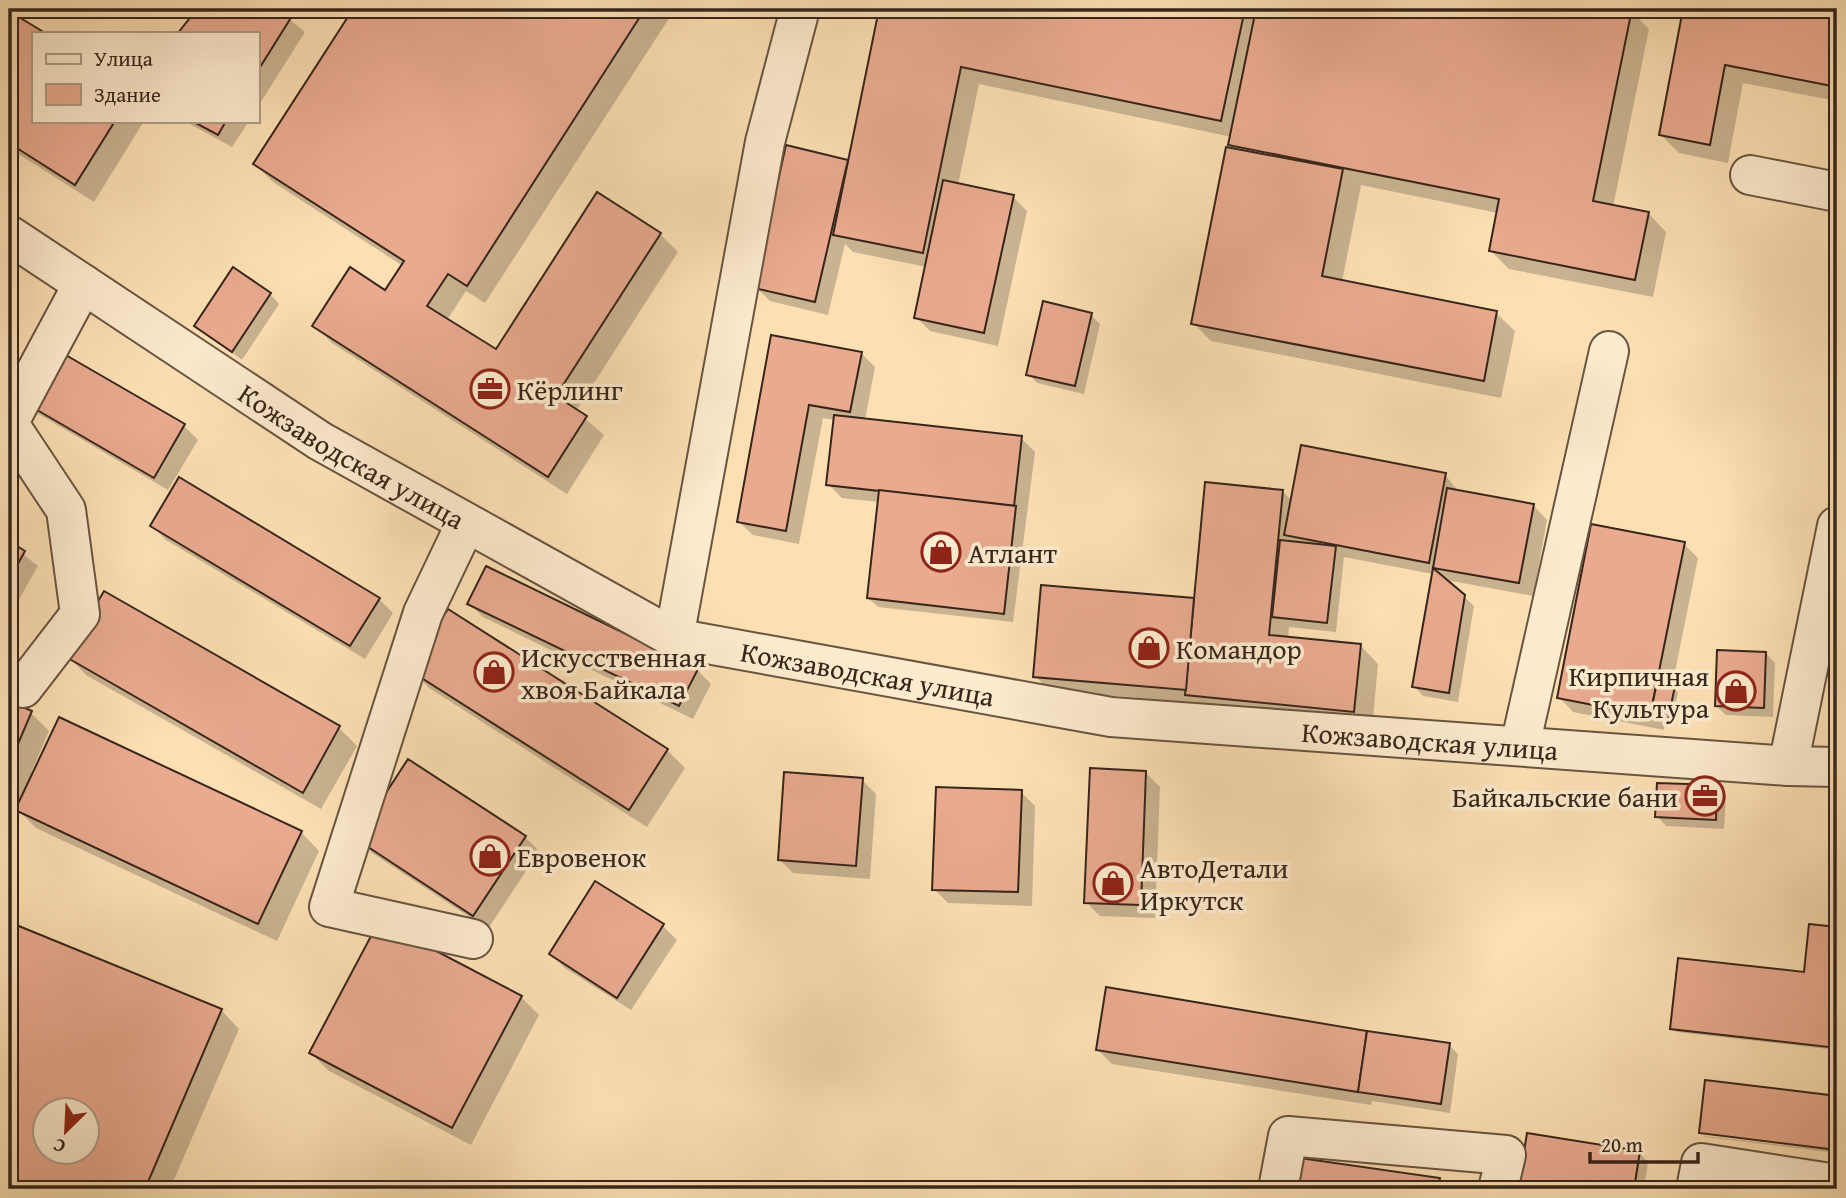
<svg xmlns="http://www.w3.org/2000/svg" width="1846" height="1198" viewBox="0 0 1846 1198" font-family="'Gentium Book Plus',serif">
<rect width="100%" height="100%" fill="#fce0b4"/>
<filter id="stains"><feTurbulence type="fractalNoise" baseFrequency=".00286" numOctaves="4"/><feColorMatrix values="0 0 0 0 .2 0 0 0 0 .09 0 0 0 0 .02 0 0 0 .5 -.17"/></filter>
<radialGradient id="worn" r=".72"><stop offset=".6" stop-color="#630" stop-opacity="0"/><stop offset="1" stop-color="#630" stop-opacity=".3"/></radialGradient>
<!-- shadow -->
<g fill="#0003" fill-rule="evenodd">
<polygon points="199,9 277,9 305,32 257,108 257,33 180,33"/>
<polygon points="355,9 675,9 485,303 466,291 447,320 496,352 660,234 678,252 576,411 604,435 567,494 332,343 314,325 386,293 403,266 273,182 255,164"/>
<polygon points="881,9 1631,11 1649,29 1613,207 1648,213 1666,232 1653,297 1509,269 1491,251 1498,213 1361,185 1342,282 1496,313 1515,331 1501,398 1211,341 1193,323 1236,150 1230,145 1232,137 979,84 958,185 1013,197 1027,211 998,346 930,331 916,317 927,267 853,252 845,244 828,315 770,301 756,287 847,161 849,164"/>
<polygon points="1684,9 1775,9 1837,21 1837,101 1743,83 1728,163 1679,153 1661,135"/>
<polygon points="9,13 42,33 33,33 33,121 144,121 94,202 9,148"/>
<polygon points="184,121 249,121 232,147"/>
<polygon points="270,294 279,304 242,360 196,326"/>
<polygon points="1091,315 1100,324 1084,394 1037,383 1028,374"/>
<polygon points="773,337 861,353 875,367 865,420 1021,438 1035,452 1013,622 878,607 868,598 879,502 842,498 828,484 835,420 823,418 799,544 753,535 738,521"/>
<polygon points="45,345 184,426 198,440 168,490 30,409"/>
<polygon points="1445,475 1459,492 1533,505 1547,520 1533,596 1446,580 1474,606 1458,702 1423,696 1414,686 1433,574 1344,557 1336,632 1289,627 1288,638 1360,645 1378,664 1372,729 1205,713 1196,703 1049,690 1035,676 1193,599 1196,602 1282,491 1292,501"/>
<polygon points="152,526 379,599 393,613 365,659 166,540"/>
<polygon points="9,543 38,566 9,617"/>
<polygon points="1684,544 1698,558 1672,687 1678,692 1672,723 1665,722 1664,730 1573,712 1559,697"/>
<polygon points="104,593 339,728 357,746 321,809 86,675 68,656"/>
<polygon points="469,603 697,670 711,684 693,719 483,617"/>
<polygon points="1766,653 1775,663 1773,717 1726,715 1716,706"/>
<polygon points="411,669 667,750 685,768 647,827 429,688"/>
<polygon points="9,703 31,713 49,731 31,773 34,774 301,832 319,851 277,941 36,828 16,808 9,825"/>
<polygon points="1146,773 1160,787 1155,918 1100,916 1086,902"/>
<polygon points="862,780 876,794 870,879 793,873 779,859"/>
<polygon points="1717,787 1726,796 1724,829 1666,826 1657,816"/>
<polygon points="1021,792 1035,806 1032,906 948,903 934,889"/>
<polygon points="525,837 539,851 488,929 372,853 358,839"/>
<path d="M9,924L221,1010L239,1029L170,1189H9ZM46,1110H88V1152H46Z"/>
<polygon points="663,926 677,940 631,1010 565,968 551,954"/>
<polygon points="1810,926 1837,929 1837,1050 1677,1032 1672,1028 1805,974"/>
<polygon points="521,997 539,1015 471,1145 329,1071 311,1053"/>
<polygon points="1449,1045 1458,1054 1450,1113 1372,1101 1371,1105 1112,1064 1098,1050"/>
<polygon points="1703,1136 1837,1151 1837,1153 1705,1137"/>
<polygon points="1639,1153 1648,1162 1644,1189 1520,1189"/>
<polygon points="1302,1159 1439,1179 1444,1184 1443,1189 1297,1189"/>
</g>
<!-- building -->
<g fill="#e9aa90" stroke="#37251a" stroke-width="2" fill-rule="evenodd">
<polygon points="197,9 280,9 292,16 257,72 257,33 178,33"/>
<polygon points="353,9 645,9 467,286 448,274 427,306 496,349 597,192 661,233 556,396 587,416 548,477 312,326 350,267 385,290 404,261 253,164"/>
<polygon points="879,9 1245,9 1221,121 961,67 923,253 833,235"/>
<polygon points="1256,9 1632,9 1593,201 1649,212 1635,280 1489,251 1499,199 1228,145"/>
<polygon points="1683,9 1784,9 1837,19 1837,87 1725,65 1710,145 1659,135"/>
<polygon points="9,11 45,33 33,33 33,121 115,121 75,185 9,143"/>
<polygon points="192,121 226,121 218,135"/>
<polygon points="786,145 848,160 815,302 754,288"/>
<polygon points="1226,147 1343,169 1322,276 1497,311 1484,381 1191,324"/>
<polygon points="943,180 1014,195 984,333 914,318"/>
<polygon points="233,267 271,293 232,352 194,326"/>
<polygon points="1043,301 1092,313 1075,386 1026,375"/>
<polygon points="771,335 862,352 850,412 809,405 786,531 737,522"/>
<polygon points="45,343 185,424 154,478 13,396"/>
<polygon points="834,415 1022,436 1014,506 826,485"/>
<polygon points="1301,445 1446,473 1429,563 1284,535"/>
<polygon points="179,477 380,598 350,646 150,526"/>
<polygon points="1205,482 1283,490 1269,635 1361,644 1354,712 1185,695"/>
<polygon points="1447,488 1534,504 1519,583 1433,568"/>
<polygon points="879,490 1016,506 1004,614 867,598"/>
<polygon points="1591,524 1685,542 1650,716 1557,698"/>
<polygon points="1280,540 1336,546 1327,623 1272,617"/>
<polygon points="9,541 25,551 9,580"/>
<polygon points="486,566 698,669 679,706 467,604"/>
<polygon points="1433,568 1465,595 1449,693 1412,687"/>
<polygon points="1041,585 1194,598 1186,690 1033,677"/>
<polygon points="104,591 340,726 303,793 66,657"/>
<polygon points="448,609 668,749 629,810 409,670"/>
<polygon points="1717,650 1766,652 1764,708 1715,706"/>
<polygon points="1657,682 1675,686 1668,720 1650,716"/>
<polygon points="9,701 32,711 9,765"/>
<polygon points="59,717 302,831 258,924 15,810"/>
<polygon points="408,759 526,836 473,916 356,839"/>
<polygon points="1090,768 1146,771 1141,905 1084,903"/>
<polygon points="784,772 863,778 856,866 778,860"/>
<polygon points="1657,783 1717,785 1716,820 1655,817"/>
<polygon points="936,787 1022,790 1018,892 932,890"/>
<polygon points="595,881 664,924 617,998 549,954"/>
<polygon points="379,921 522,996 452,1128 309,1053"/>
<path d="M9,922L222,1009L145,1189H9ZM46,1110H88V1152H46Z"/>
<polygon points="1809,924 1837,927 1837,1048 1670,1029 1678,958 1804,972"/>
<polygon points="1106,987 1367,1031 1358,1092 1096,1050"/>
<polygon points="1367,1031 1450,1043 1441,1104 1358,1092"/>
<polygon points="1705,1080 1837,1096 1837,1150 1699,1133"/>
<polygon points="1527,1133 1640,1151 1634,1189 1518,1189"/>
<polygon points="1300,1158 1440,1178 1438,1189 1295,1189"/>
</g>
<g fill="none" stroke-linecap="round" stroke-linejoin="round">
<!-- minor casing -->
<g stroke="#685440" stroke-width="42">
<g id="minor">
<polyline points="1750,175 1837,192"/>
<path id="s1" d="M9,235L320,441L674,638L1111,717L1788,766L1837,767"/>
<polyline points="9,422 83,284"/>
<polyline points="9,424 66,510 80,614 23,688"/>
<polyline points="466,523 423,613 329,907 473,939"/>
<polyline points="674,638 765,142 800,9"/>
<polyline points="1520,746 1609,351"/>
<polyline points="1788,766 1837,526"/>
<polyline points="1278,1189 1288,1136 1506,1155 1498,1189"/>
<polyline points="1696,1189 1701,1163 1837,1184"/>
</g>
</g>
<!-- minor -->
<use href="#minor" stroke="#fdebce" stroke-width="38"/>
</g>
<!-- icons -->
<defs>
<g id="office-ring" transform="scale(2.0125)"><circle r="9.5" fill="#fdebce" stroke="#8f2418" stroke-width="1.5"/><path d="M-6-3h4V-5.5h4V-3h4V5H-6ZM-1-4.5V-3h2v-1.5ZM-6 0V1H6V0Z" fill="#8f2418"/></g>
<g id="shop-ring" transform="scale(2.0125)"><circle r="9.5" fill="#fdebce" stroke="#8f2418" stroke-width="1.5"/><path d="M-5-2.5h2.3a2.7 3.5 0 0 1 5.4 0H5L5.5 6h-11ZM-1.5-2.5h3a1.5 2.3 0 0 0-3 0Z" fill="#8f2418"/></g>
</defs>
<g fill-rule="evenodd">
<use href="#office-ring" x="490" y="389"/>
<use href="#shop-ring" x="941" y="552"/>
<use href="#shop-ring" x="1149" y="648"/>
<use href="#shop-ring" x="494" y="672"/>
<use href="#shop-ring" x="1736" y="691"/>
<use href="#office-ring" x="1705" y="796"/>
<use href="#shop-ring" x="490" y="856"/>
<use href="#shop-ring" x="1113" y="883"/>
</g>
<g text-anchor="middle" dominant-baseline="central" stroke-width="7" stroke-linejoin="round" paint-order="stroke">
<!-- poi labels -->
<g font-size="28" fill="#37251a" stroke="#fdebce" text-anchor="start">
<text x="517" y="389">Кёрлинг</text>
<text x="968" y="552">Атлант</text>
<text x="1176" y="648">Командор</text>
<text x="521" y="656">Искусственная<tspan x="521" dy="32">хвоя Байкала</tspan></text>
<text x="1709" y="675" text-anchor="end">Кирпичная<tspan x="1709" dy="32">Культура</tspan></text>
<text x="1678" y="796" text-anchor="end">Байкальские бани</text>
<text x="517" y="856">Евровенок</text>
<text x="1140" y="867">АвтоДетали<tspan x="1140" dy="32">Иркутск</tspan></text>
</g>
<!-- street labels -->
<g font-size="28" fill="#37251a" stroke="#fdebce">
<text stroke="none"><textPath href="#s1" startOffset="408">Кожзаводская улица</textPath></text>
<text stroke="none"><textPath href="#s1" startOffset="975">Кожзаводская улица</textPath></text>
<text stroke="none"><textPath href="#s1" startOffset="1542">Кожзаводская улица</textPath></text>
</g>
</g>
<!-- margin -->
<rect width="1846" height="1198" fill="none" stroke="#fce0b4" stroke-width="35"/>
<rect x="10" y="10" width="1825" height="1177" fill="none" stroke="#37251a" stroke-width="3.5"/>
<rect x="18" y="18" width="1811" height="1163" fill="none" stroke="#37251a" stroke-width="2"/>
<!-- legend -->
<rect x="32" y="32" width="228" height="91" fill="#fdebce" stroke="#ae9c86" stroke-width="2"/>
<rect x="46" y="54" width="35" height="10" fill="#fdebce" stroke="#ae9c86" stroke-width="2"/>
<text x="94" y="66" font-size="21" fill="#37251a">Улица</text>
<rect x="46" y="84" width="35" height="21" fill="#e9aa90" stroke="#ae9c86" stroke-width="2"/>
<text x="94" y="102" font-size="21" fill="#37251a">Здание</text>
<!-- north arrow -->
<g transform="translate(66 1131) rotate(204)"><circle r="33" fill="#fdebce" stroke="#ae9c86" stroke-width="2"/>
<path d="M0-5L12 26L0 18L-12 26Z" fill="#8f2418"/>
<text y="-10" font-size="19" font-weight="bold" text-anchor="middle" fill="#37251a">С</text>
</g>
<!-- scale -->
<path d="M1590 1152v10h108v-10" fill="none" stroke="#37251a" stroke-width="3.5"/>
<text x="1601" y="1152" font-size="21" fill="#37251a" stroke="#fdebce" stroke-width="5" paint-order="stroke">20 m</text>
<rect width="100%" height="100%" filter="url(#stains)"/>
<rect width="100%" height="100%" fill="url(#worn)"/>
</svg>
